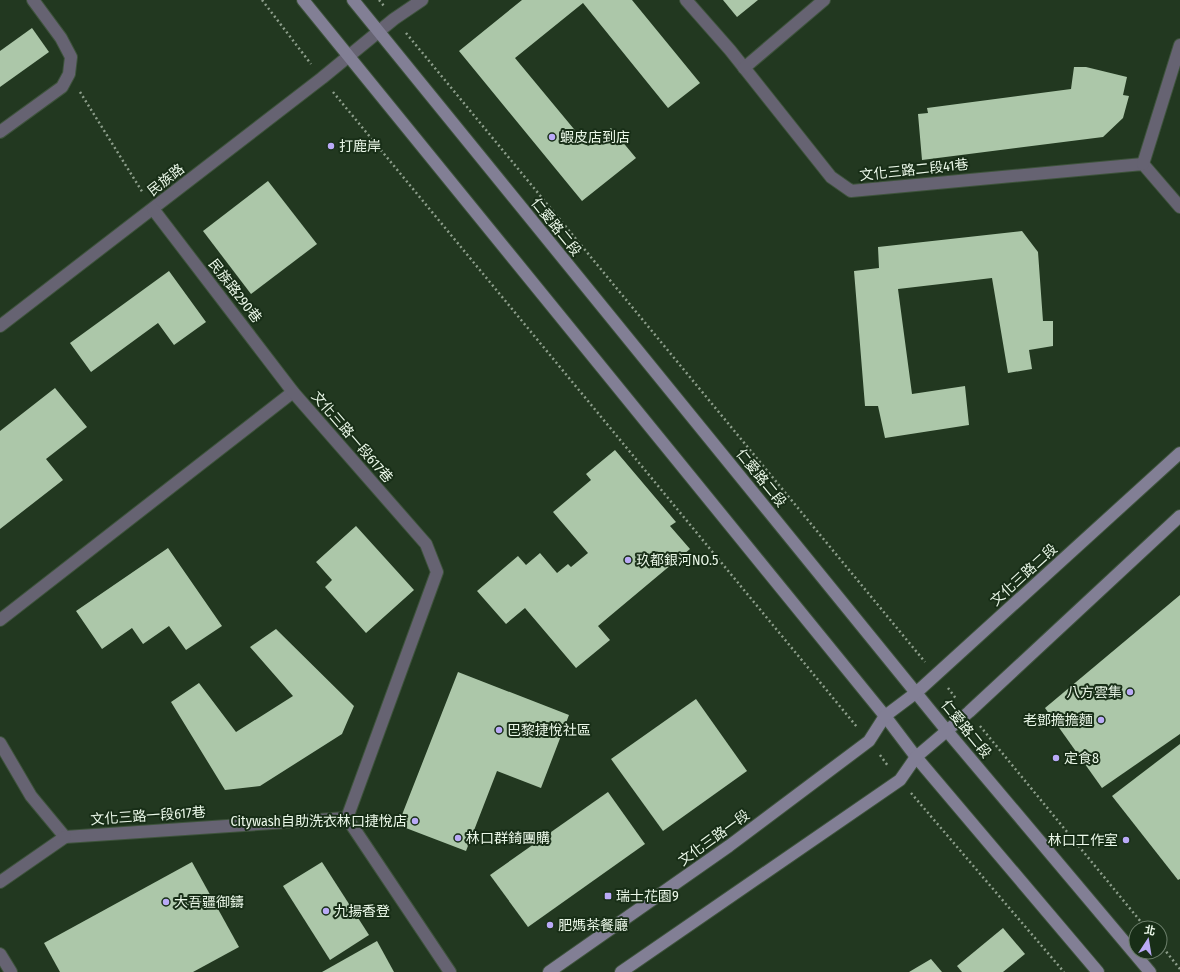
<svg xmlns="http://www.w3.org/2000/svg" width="1180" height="972" viewBox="0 0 1180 972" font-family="'Fira Sans Condensed','Noto Sans TC',sans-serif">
<rect width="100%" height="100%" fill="#223820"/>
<!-- building -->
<g fill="#acc7a9">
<polygon points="522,0 632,0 700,83 668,108 583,3 515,58 588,146 611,128 636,158 582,201 459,51"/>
<polygon points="723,0 758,0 737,17"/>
<polygon points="32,28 49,52 0,87 0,51"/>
<polygon points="1074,67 1086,67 1127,77 1123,95 1129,96 1123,118 1103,137 922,160 918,114 928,113 927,108 1071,89"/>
<polygon points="268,181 317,244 251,294 203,231"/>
<polygon points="1022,231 1038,252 1043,321 1053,321 1053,346 1029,350 1032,369 1008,373 992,278 898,289 912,394 965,386 969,425 885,438 878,406 865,406 854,271 879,268 878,247"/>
<polygon points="169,271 206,322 174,345 158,323 91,372 70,343"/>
<polygon points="55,388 87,427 46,459 63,480 0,529 0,431"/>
<polygon points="615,450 676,522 670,526 690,549 598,626 610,640 576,668 525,608 506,624 477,591 518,556 526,565 540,553 557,573 568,564 571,567 588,553 553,512 591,480 586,474"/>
<polygon points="356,526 414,590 366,633 325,587 332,580 316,562"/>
<polygon points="168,548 222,626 186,650 169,626 143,644 132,628 102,649 76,611"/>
<polygon points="1180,595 1180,734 1102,788 1045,708"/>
<polygon points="276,629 354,706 342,734 260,786 225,790 171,702 199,683 236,732 293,696 250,647"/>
<polygon points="458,672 569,715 541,788 497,771 466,851 398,825"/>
<polygon points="696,699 747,771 663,831 611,759"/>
<polygon points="1180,744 1180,879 1178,880 1112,796"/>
<polygon points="608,792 645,844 528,927 490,875"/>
<polygon points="192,862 239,947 193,972 60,972 44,943"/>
<polygon points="322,862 369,935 330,960 283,886"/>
<polygon points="1003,928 1025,954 1003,972 962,972 957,966"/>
<polygon points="377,941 394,972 322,972"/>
<polygon points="931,959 942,972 909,972"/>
</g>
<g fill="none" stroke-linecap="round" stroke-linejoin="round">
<!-- street casing -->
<g stroke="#3e533c" stroke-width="14">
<g id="street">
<polyline points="686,0 730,50 831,177 851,191 1143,164 1180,207"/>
<polyline points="744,68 824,0"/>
<polyline points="0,132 62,87 69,74 71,57 61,38 33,0"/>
<polyline points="1143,164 1180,45"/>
<polyline points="0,326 322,78 394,19 422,0"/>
<polyline points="0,620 293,392"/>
<polyline points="0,743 31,796 65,837"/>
<polyline points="347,818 450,972"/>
<polyline points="65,837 347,818 437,572 426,544 293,392 153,209"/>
<polyline points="0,882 65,837"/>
<polyline points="0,954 11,972"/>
</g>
</g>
<!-- secondary casing -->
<g stroke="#3e533c" stroke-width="14">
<g id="secondary">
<polyline points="303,0 885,716 916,757 1098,972"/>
<polyline points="353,0 947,731 1150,972"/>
<polyline points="549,972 729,846 869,741 885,716 917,692 1180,453"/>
<polyline points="621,972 900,780 916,757 969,712 1180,516"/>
</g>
</g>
<!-- path -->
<g stroke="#8d9e8b" stroke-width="2.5" stroke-dasharray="2 3" stroke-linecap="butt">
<polyline points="262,0 311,64"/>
<polyline points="379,0 384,6"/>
<polyline points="406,33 925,662"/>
<polyline points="80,92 143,193"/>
<polyline points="333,92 857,727"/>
<polyline points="948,688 957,700"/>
<polyline points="980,726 1146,928"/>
<polyline points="880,755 888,766"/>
<polyline points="911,793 1064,972"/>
<polyline points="1160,944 1180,969"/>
</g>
<!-- street -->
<use href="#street" stroke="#666372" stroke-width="12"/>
<!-- secondary -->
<use href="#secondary" stroke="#827f95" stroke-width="12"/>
</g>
<!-- markers -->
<g fill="#baaaf7" stroke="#182e17" stroke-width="1.5">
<circle cx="552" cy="137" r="4"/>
<circle cx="331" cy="146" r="4"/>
<circle cx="628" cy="560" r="4"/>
<circle cx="1130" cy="692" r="4"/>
<circle cx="1101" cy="720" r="4"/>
<circle cx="499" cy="730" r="4"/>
<circle cx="1056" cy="758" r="4"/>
<circle cx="415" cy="821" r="4"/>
<circle cx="458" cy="838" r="4"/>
<circle cx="1126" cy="840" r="4"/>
<rect x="604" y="892" width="8" height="8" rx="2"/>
<circle cx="166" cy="902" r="4"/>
<circle cx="326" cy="911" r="4"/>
<circle cx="550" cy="925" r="4"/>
</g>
<g text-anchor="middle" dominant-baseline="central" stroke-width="4" stroke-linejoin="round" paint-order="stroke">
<!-- poi labels -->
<g font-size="14" fill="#ebf8e9" stroke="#182e17" text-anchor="start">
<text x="560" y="137">蝦皮店到店</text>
<text x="339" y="146">打鹿岸</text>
<text x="636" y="560">玖都銀河NO.5</text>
<text x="1122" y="692" text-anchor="end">八方雲集</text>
<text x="1093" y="720" text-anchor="end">老鄧擔擔麵</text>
<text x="507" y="730">巴黎捷悅社區</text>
<text x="1064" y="758">定食8</text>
<text x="407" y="821" text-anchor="end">Citywash自助洗衣林口捷悅店</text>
<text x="466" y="838">林口群錡團購</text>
<text x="1118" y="840" text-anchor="end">林口工作室</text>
<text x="616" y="896">瑞士花園9</text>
<text x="174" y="902">大吾疆御鑄</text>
<text x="334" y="911">九揚香登</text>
<text x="558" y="925">肥媽茶餐廳</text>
</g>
<!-- street labels -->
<g font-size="14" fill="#ebf8e9" stroke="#182e17">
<text transform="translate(914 170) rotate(-6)">文化三路二段41巷</text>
<text transform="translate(166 180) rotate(-38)">民族路</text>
<text transform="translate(556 227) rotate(51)">仁愛路二段</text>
<text transform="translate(235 291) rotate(52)">民族路290巷</text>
<text transform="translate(352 437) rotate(49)">文化三路一段617巷</text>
<text transform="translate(761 478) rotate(51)">仁愛路二段</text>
<text transform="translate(1024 575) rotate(-42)">文化三路二段</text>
<text transform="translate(966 729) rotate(51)">仁愛路二段</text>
<text transform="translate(148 816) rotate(-4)">文化三路一段617巷</text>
<text transform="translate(714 838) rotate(-36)">文化三路一段</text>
</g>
</g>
<!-- north arrow -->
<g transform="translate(1148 940) rotate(12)"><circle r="19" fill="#182e17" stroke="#6c7f6b"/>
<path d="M0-3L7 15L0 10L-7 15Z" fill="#baaaf7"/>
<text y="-6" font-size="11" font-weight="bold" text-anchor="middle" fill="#ebf8e9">北</text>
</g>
</svg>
